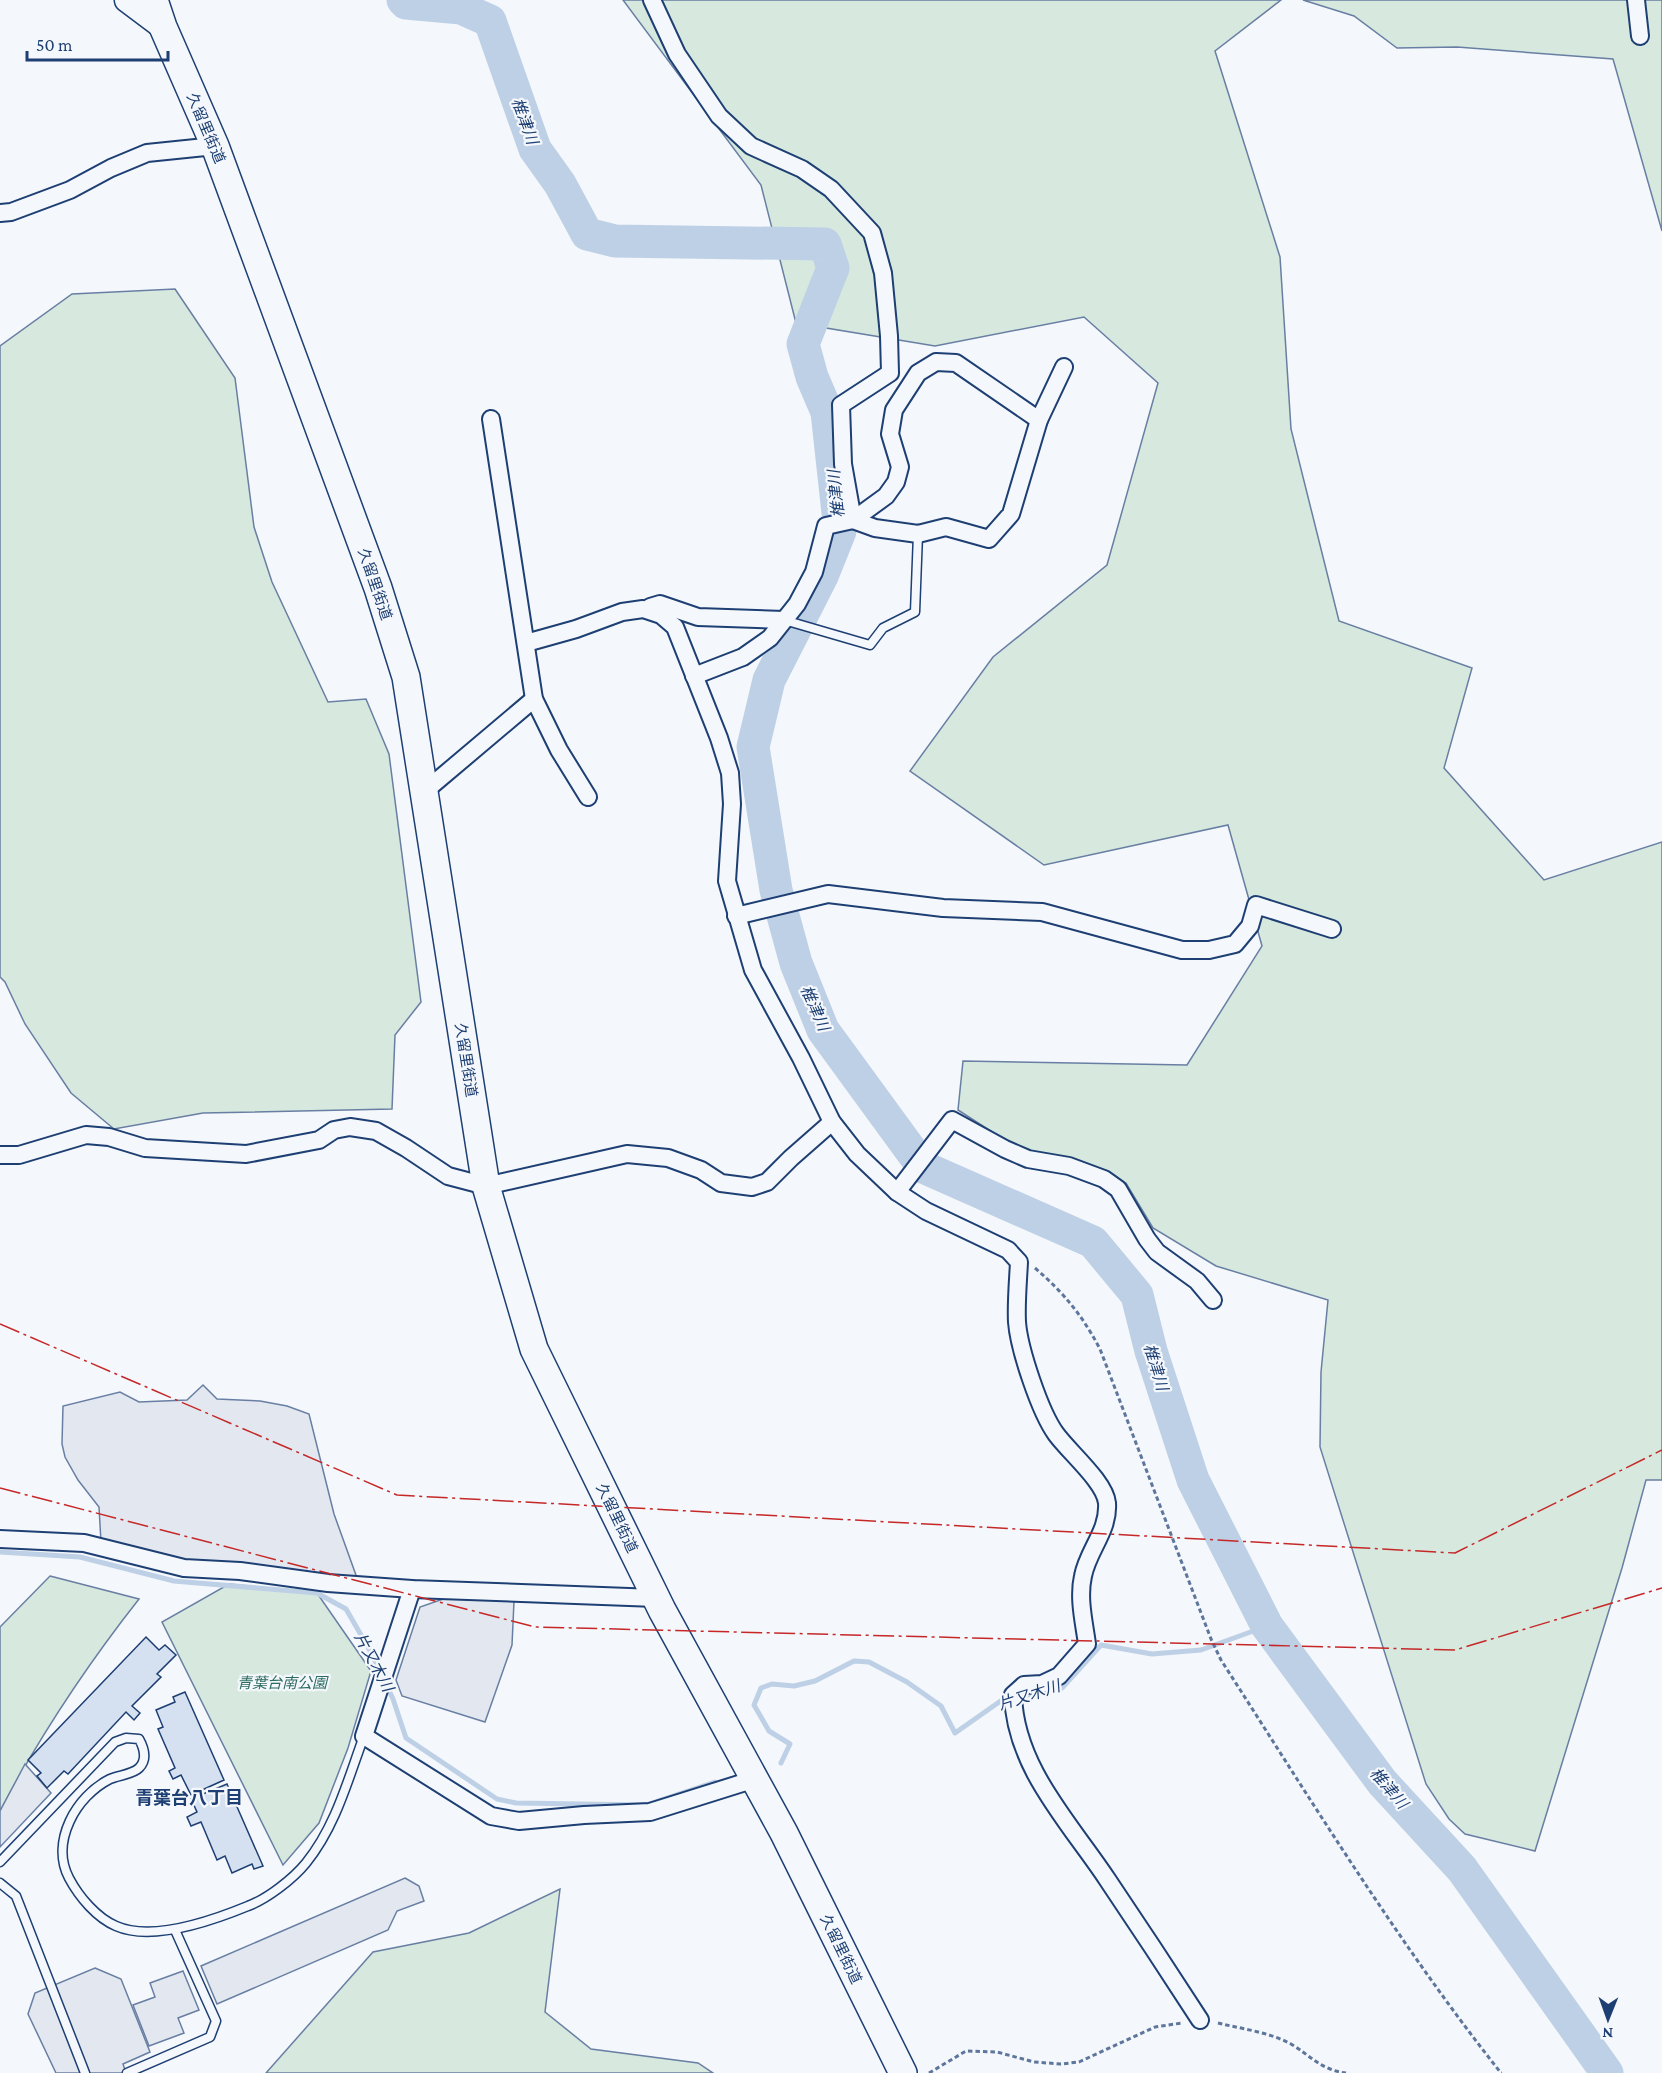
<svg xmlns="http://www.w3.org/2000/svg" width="1662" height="2073" viewBox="0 0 1662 2073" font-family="'Crimson Pro','Noto Sans JP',serif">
<rect width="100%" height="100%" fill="#f4f7fb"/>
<!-- green -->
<g fill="#d7e8df" stroke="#687fa3" stroke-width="1.5">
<polygon points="623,0 1281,0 1215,51 1280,257 1291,429 1339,621 1472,668 1444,768 1544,880 1662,842 1662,1480 1646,1480 1622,1568 1535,1851 1465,1834 1449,1819 1426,1784 1320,1447 1321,1372 1328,1300 1216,1266 1153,1228 1126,1183 1074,1161 1020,1150 958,1110 963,1061 1187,1065 1262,946 1228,825 1044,865 910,771 993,657 1107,565 1158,383 1084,317 935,346 796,323 761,185"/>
<polygon points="1303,0 1662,0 1662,231 1613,59 1457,47 1397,48 1354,16"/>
<polygon points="175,289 235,378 254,527 272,582 328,702 366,699 389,754 421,1002 395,1035 392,1109 203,1113 114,1129 71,1093 25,1024 5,982 0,977 0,346 72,294"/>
<path d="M50,1576L139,1599C87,1665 40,1736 0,1811V1627Z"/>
<polygon points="229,1584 317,1593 371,1671 348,1748 319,1823 283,1865 162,1622"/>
<polygon points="560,1889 545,2012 591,2049 698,2063 713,2073 266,2073 373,1952 469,1933"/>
</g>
<!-- parking -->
<g fill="#e3e8f0" stroke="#687fa3" stroke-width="1.5">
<polygon points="203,1385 217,1399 260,1401 287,1406 309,1414 334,1514 357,1578 192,1564 101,1542 99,1507 78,1480 65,1457 62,1444 63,1406 120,1392 139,1402 187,1400"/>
<polygon points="446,1598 514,1601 512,1645 485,1722 402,1696 396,1680 420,1607"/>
<polygon points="25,1764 51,1793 0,1847 0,1811"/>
<polygon points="405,1878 419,1886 424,1901 397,1911 388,1930 217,2004 201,1966"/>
<polygon points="95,1968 121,1979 150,2052 123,2064 126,2073 56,2073 28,2014 35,1993"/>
<polygon points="183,1971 199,2010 178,2018 184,2033 149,2046 133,2005 155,1997 150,1983"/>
</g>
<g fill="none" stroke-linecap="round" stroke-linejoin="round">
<!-- stream -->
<g stroke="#bed0e5" stroke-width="5">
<polyline points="0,1552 80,1557 174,1581 317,1593 346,1609 368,1647 380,1671"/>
<polyline points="385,1682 393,1699 406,1738 497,1799 516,1803 646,1805 715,1782"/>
<polyline points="781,1763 790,1744 769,1731 754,1705 761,1688 772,1684 794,1686 815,1681 854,1661 869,1662 907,1682 941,1706 955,1733 1002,1700 1062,1688 1101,1645 1152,1654 1201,1650 1267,1626"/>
</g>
<!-- river -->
<polyline stroke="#bed0e5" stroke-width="33" points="403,0 406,3 461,8 490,21 535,149 560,184 587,234 615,241 825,244 833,268 803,344 812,377 827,412 840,531 822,576 769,680 753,747 776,890 796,963 823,1030 923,1167 1093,1242 1137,1295 1151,1351 1193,1480 1267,1626 1382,1782 1462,1869 1607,2073"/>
</g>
<!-- building -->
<g fill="#d5e0f0" stroke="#1d3f73" stroke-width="1.5">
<polygon points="146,1637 159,1650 165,1645 176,1655 157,1674 161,1677 132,1706 140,1713 134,1720 126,1712 68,1774 64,1771 47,1788 37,1776 41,1773 28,1760"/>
<polygon points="185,1692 224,1780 191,1795 181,1775 173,1779 169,1771 175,1768 158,1729 163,1727 156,1710 175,1702 173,1697"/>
<polygon points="227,1784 263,1866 254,1869 252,1864 232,1873 225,1856 217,1860 201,1822 191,1826 187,1817 197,1812 191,1799"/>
</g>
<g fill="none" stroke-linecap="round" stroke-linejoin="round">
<!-- service casing -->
<g stroke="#1d3f73" stroke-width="11">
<g id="service">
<polyline points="784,620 870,645 883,628 915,612 918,534"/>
<path d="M0,1862L115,1742L126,1738L139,1739C144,1748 148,1759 139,1768C132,1775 118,1775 110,1779C76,1796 50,1842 69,1878C79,1897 97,1918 116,1926C152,1942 214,1920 248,1906C267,1899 293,1879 306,1863C336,1826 348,1779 364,1736"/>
<polyline points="0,1883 16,1896 85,2073"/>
<polyline points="127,2073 210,2037 216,2021 175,1930"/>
</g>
</g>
<!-- minor casing -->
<g stroke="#1d3f73" stroke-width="20">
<g id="minor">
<polyline points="652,0 677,54 719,116 751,146 802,169 831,189 872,233 883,273 889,336 890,373 841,405 843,464 853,520 875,528 918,534 946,527 989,539 1011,514 1039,420 1064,367"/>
<polyline points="1636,0 1640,36"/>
<polyline points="0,213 11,212 70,190 111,168 147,153 215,146"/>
<polyline points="491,419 534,699 559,750 588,797"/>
<polyline points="650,607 660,604 698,617 784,620"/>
<path d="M526,643L576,629L622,612L643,609L661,615L675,627L719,738L730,773L732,804L727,881L753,970L801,1058L832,1122L857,1154L897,1192L926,1211L1008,1250L1019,1262C1018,1282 1016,1303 1017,1322C1019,1349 1040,1412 1056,1434C1069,1452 1105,1482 1107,1503C1109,1531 1088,1550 1083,1576C1078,1598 1084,1622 1087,1644L1059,1676L1042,1684L1024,1685L1013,1695C1015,1767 1069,1822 1107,1879C1138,1925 1169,1972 1200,2020"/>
<polyline points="694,676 743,657 770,638 797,604 814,572 826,526 853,520 886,496 896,482 900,467 890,434 894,410 918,373 936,362 956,363 1039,420"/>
<polyline points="425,791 534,699"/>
<polyline points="736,916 828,894 943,908 1042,912 1182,950 1209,950 1235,944 1250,926 1256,905 1332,929"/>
<polyline points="0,1155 19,1155 86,1135 109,1137 145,1148 246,1154 319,1140 334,1130 350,1127 376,1131 406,1148 448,1176 486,1186 627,1154 668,1158 701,1170 721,1183 752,1187 767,1182 791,1158 832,1122"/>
<polyline points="897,1192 952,1120 1005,1149 1028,1159 1069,1166 1104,1179 1118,1189 1147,1239 1157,1252 1197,1281 1213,1300"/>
<polyline points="0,1539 84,1543 184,1568 240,1571 328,1583 412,1589 656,1598"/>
<polyline points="412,1589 364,1736 491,1816 519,1821 584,1815 650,1812 755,1779"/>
</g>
</g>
<!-- secondary casing -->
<g stroke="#1d3f73" stroke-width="27">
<polyline id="secondary" points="127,0 163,27"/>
</g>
<!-- primary casing -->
<g stroke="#1d3f73" stroke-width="30">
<polyline id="primary" points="154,0 163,27 215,146 378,588 406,677 486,1186 534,1349 662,1610 784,1833 903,2073"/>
</g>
<!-- path -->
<g stroke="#5e769c" stroke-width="3" stroke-dasharray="4.5 3" stroke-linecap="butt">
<path d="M1035,1268C1064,1293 1082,1315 1100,1349L1211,1639L1221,1660C1311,1800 1398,1943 1501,2073"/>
<path d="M1218,2023C1242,2029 1269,2032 1291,2044C1311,2056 1321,2070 1346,2073"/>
<polyline points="929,2073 966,2051 997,2052 1034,2062 1061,2064 1079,2062 1155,2027 1182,2023"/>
</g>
<!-- service -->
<use href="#service" stroke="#f4f7fb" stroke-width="8"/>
<!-- minor -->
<use href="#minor" stroke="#f4f7fb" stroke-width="16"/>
<!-- secondary -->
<use href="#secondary" stroke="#f4f7fb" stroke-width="24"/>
<!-- primary -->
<use href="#primary" stroke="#f4f7fb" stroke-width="27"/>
<!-- power -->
<g stroke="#c62828" stroke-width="1.5" stroke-dasharray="21 4.5 3 4.5" stroke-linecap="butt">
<polyline points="0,1324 397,1495 1455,1553 1662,1450"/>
<polyline points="0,1488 535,1627 1455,1650 1662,1588"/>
</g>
</g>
<g text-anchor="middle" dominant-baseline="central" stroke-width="4.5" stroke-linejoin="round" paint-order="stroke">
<!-- street labels -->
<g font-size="15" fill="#1d3f73" stroke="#f4f7fb">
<text transform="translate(206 128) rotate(67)">久留里街道</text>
<text transform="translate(375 584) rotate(71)">久留里街道</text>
<text transform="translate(466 1060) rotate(81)">久留里街道</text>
<text transform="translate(617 1518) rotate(64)">久留里街道</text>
<text transform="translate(841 1949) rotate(64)">久留里街道</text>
</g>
<!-- park labels -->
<g font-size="15" font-style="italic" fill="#2c6c60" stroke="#f4f7fb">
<text x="282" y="1683">青葉台南公園</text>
</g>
<!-- water labels -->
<g font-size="16" font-style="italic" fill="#1d3f73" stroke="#f4f7fb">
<text transform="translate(525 121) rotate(70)">椎津川</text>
<text transform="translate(836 494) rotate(-96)">椎津川</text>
<text transform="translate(815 1008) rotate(66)">椎津川</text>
<text transform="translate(1156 1367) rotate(73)">椎津川</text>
<text transform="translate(374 1662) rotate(62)">片又木川</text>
<text transform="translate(1029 1695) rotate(-18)">片又木川</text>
<text transform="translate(1389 1788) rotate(49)">椎津川</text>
</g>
<!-- quarter labels -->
<g font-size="18" font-weight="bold" fill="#1d3f73" stroke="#f4f7fb">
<text x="189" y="1798">青葉台八丁目</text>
</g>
</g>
<!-- north arrow -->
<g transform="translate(1608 2019) rotate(181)" stroke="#f4f7fb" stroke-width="4.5" paint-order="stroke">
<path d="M0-4.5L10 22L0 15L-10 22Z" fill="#1d3f73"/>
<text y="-9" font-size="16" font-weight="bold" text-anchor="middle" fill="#1d3f73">N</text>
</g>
<!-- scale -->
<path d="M27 51v9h141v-9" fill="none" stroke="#1d3f73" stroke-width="3"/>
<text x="36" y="51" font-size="18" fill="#1d3f73" stroke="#f4f7fb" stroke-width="4.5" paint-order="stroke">50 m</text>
</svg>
